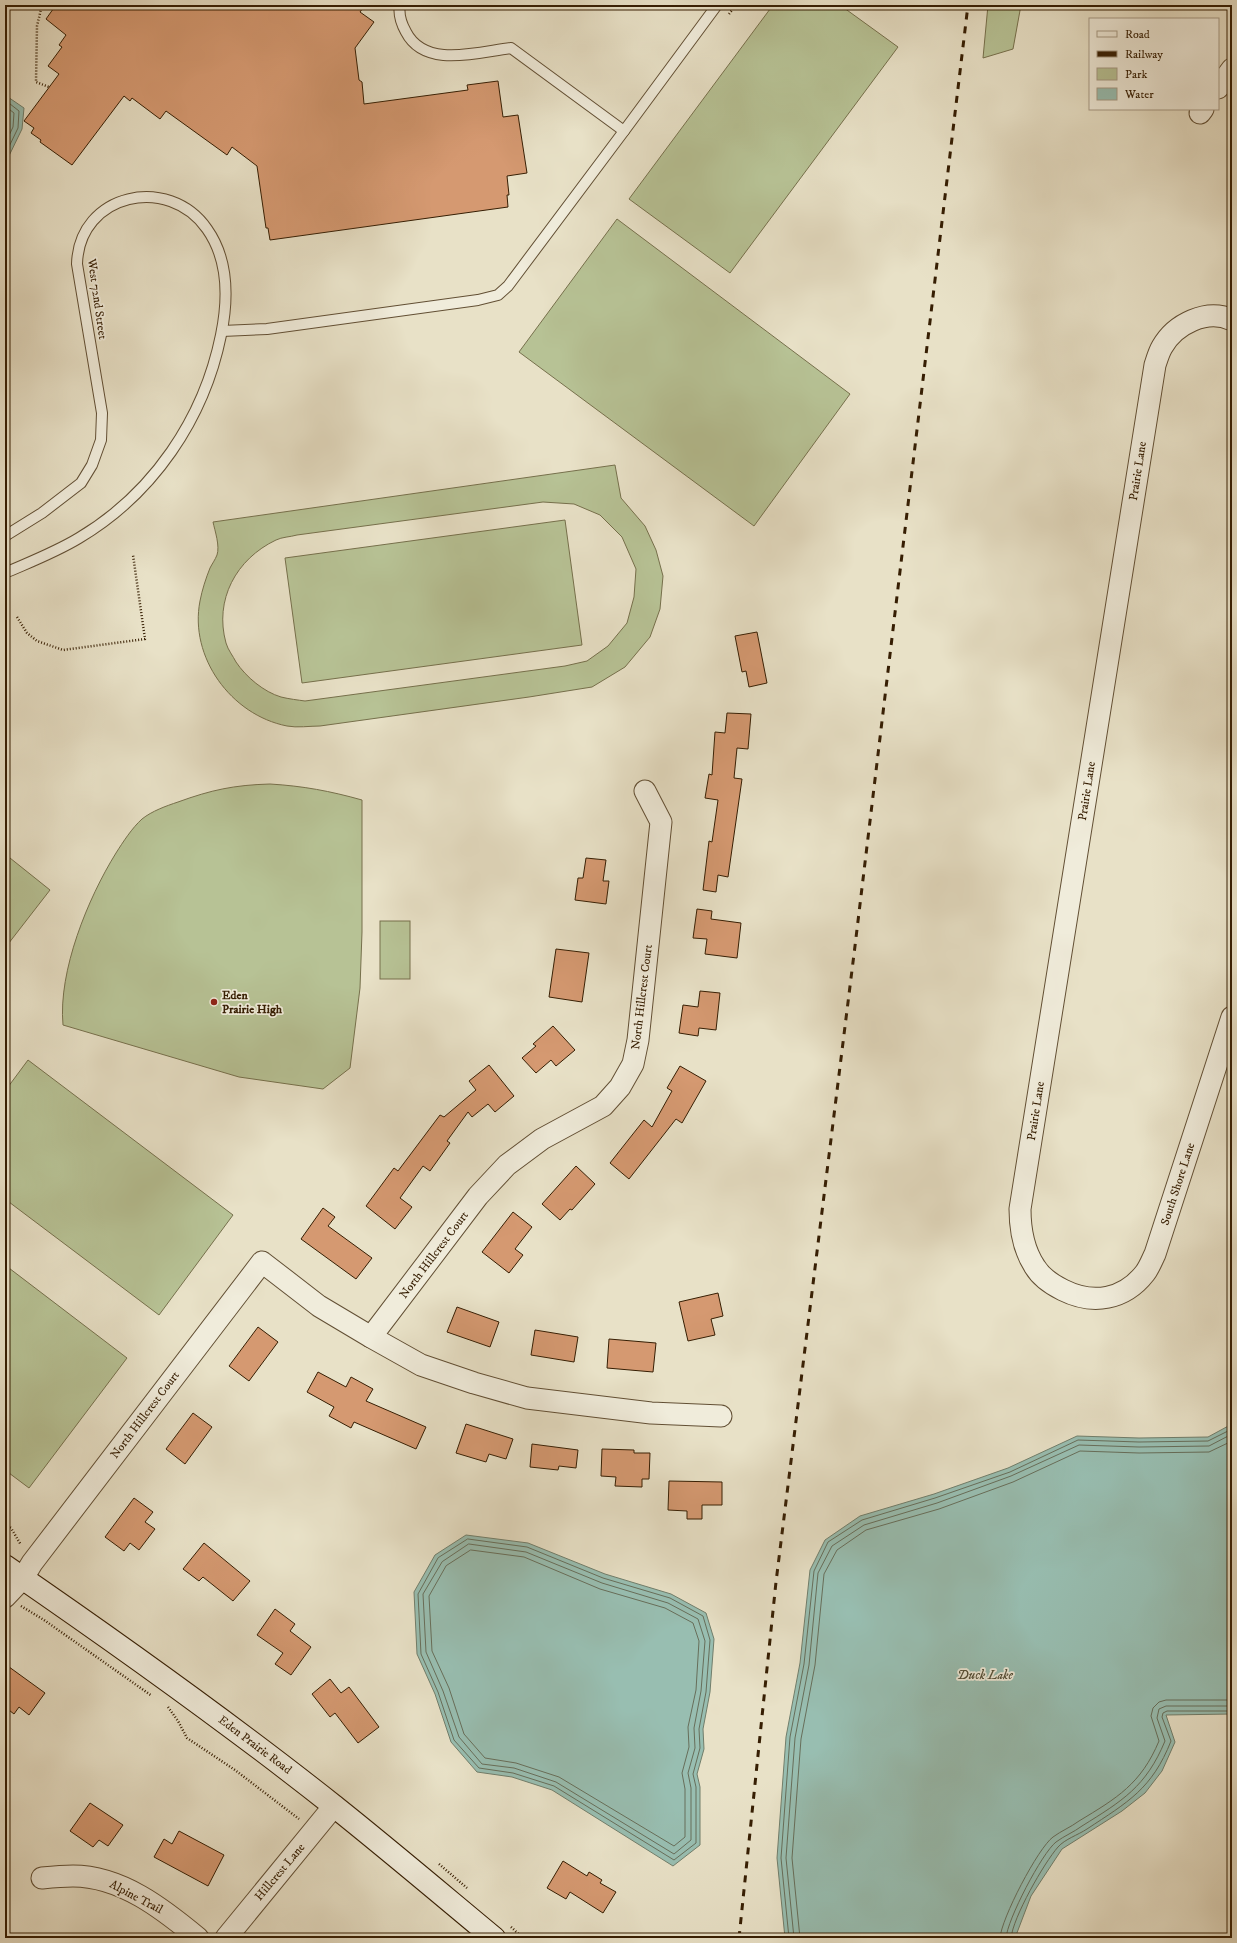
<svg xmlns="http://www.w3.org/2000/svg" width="1237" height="1943" viewBox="0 0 1237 1943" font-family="'IM FELL DW Pica',serif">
<rect width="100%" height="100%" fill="#e8e1c7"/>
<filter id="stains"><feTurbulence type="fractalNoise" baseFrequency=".005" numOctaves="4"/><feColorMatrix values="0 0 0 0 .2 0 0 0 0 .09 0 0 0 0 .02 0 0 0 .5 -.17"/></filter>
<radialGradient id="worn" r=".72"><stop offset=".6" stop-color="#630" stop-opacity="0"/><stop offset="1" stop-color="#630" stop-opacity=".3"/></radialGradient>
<!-- green -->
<g fill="#b7c295" stroke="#76704c" fill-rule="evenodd">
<polygon points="773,5 840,5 898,47 730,273 629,199"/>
<polygon points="988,5 1021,5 1013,49 983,58"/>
<polygon points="617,219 850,394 754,526 519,352"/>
<path d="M615,465L621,498L645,526L656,550L663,576L660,609L650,637L625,667L592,687L529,697L320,726C310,726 297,728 287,726C231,715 189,657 200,601C202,590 206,578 210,568C212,564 215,560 217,555C220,546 215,531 213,522ZM543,502L574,504L600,515L622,537L636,569L634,597L627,623L608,646L587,661L565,666L305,701C298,700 289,699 281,697C264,692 246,677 236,662C233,656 228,650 226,643C214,600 236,559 276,540C282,537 290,537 297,535Z"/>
<polygon points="565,520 582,645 302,683 285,558"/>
<path d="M270,784C303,786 330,791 362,800V932L360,988L350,1068L323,1089L239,1077L63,1025C58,971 88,898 116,853C123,842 132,828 142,819C152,811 166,806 178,802C211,790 234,785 270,784Z"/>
<polygon points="5,854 50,890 5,948"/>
<rect x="380" y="921" width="30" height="58"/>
<polygon points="28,1060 233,1215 159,1315 5,1199 5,1091"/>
<polygon points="5,1265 127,1358 29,1488 5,1470"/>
</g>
<!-- water -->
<g fill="#98beb1" stroke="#717e6b">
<polygon points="5,95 24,108 22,129 5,164"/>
<polygon points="1232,1424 1232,1714 1166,1715 1175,1742 1162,1771 1145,1793 1122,1811 1062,1849 1031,1896 1015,1938 785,1938 777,1858 786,1737 800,1663 810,1570 825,1540 860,1516 934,1494 1008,1468 1077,1436 1139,1438 1208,1437"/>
<polygon points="466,1535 528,1543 605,1574 671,1594 706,1613 714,1639 710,1692 703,1729 704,1749 697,1774 700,1787 700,1845 673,1866 552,1790 512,1777 477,1772 451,1742 435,1694 417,1654 414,1592 435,1555"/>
</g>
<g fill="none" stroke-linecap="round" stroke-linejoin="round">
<!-- shore -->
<g stroke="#676e5a" stroke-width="1">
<polyline points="5,100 19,111 18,128 5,155"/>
<polyline points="5,106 14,113 13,127 5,144"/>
<polygon points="468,1539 527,1547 603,1578 670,1598 703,1616 710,1640 706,1692 699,1729 700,1748 693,1774 696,1787 696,1843 674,1860 554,1786 513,1773 479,1768 454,1740 438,1692 421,1654 418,1594 438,1558"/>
<polygon points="469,1544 526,1552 602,1583 668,1603 698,1619 705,1641 701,1691 694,1728 695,1748 688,1773 691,1788 691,1840 674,1854 556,1782 514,1768 482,1764 459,1737 443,1691 426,1652 423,1594 442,1562"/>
<polygon points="471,1550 524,1557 600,1589 665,1608 693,1623 699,1641 696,1690 688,1727 689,1747 682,1773 685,1789 685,1837 674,1846 559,1777 516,1763 485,1758 464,1734 449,1688 432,1651 429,1596 446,1566"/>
<polyline points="789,1938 781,1858 790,1737 804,1664 814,1571 828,1542 862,1520 935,1498 1010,1472 1078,1440 1139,1442 1208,1441 1232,1429"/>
<polyline points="794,1938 786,1858 795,1738 809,1665 818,1573 832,1546 864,1525 937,1503 1011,1476 1079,1445 1139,1447 1209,1446 1232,1434"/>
<polyline points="800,1938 792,1858 801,1739 815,1665 824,1574 837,1550 866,1530 939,1509 1013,1482 1080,1451 1139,1453 1209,1452 1232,1441"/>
<path d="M1000,1938C1001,1919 1038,1848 1053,1837C1061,1831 1071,1827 1079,1821C1117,1798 1141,1784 1159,1741L1151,1716L1153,1708L1159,1702L1166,1700H1232"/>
<path d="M1006,1938C1007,1920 1042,1853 1056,1842C1064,1836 1074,1832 1082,1826C1122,1801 1146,1787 1165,1741L1157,1718L1159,1709L1166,1706H1232"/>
<path d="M1011,1938C1013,1917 1044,1863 1058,1847C1065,1839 1078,1835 1087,1829C1128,1802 1152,1789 1171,1741L1162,1717L1163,1713L1167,1711H1232"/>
</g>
</g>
<!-- building -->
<g fill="#d59971" stroke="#361e03">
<polygon points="56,5 365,5 360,12 374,22 355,48 359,80 362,82 364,104 468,90 467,85 498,81 503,117 518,115 527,173 507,176 509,195 507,195 508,207 270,240 268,228 266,228 257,166 232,147 227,155 166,111 160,119 132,98 130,101 124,96 72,165 40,142 41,140 31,133 34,128 24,121 59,74 48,66 62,47 59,45 66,35 46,19"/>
<polygon points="757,632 767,683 749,687 746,671 742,672 735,636"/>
<polygon points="727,713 751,714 748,749 737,748 734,778 742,779 728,877 718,875 716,892 703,890 709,841 712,842 718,800 705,798 709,774 712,775 715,732 725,733"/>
<polygon points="586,858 606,860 603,881 609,881 606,904 575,900 578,878 583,878"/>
<polygon points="697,909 712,911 711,919 741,923 737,958 705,954 707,939 693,938"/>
<polygon points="556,949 589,953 582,1002 549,997"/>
<polygon points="700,991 720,993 716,1030 699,1028 698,1036 679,1033 683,1005 698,1007"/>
<polygon points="553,1026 575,1050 556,1066 551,1060 536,1073 522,1058 536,1046 533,1044"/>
<polygon points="489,1065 514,1096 495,1112 488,1104 472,1117 468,1112 447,1141 450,1143 430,1171 423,1166 400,1198 412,1207 395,1229 366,1206 394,1168 398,1171 440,1115 444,1117 476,1090 469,1081"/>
<polygon points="680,1066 706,1081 682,1123 676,1119 629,1179 610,1163 644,1120 652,1127 672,1091 667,1088"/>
<polygon points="576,1166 595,1184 572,1210 570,1209 560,1220 542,1204"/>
<polygon points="323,1208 335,1217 328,1226 372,1258 356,1279 301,1239"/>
<polygon points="513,1212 532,1227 515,1249 523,1255 509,1273 482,1252"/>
<polygon points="718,1293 723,1316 711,1319 715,1335 688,1341 679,1302"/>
<polygon points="457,1307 499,1322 490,1347 447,1332"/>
<polygon points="258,1327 278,1342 249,1381 229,1366"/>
<polygon points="535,1330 578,1337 574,1362 531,1355"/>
<polygon points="609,1339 656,1343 653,1372 607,1368"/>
<polygon points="318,1372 346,1387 351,1377 373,1389 366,1401 426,1427 416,1449 354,1422 351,1428 329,1416 334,1407 307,1392"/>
<polygon points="193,1413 212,1427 185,1464 166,1449"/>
<polygon points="466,1424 513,1439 506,1459 489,1454 486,1462 456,1453"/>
<polygon points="532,1444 578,1450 576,1468 559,1466 558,1470 530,1467"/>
<polygon points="602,1449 634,1450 634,1453 650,1453 649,1479 642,1479 642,1487 615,1486 616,1477 601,1476"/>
<polygon points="669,1481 722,1482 722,1505 702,1505 702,1519 687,1519 687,1511 668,1510"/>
<polygon points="134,1498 153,1512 145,1522 155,1529 139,1550 130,1543 124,1551 105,1537"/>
<polygon points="204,1543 250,1581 233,1601 203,1577 199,1581 183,1569"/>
<polygon points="275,1609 295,1624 290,1631 311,1647 291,1675 275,1664 283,1653 257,1635"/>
<polygon points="5,1664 45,1693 29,1715 19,1707 14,1714 5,1707"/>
<polygon points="330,1679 341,1693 349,1687 379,1727 358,1743 335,1713 330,1717 312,1694"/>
<polygon points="90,1803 123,1825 108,1846 99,1840 93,1847 70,1831"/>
<polygon points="179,1831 224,1855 208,1886 154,1857 164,1839 172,1844"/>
<polygon points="563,1861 587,1876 589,1872 602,1880 600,1883 616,1892 603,1913 570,1892 566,1899 547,1888"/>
</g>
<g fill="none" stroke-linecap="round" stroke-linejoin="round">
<!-- service casing -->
<g stroke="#624f34" stroke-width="12">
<g id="service">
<path d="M400,5C398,15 401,23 406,32C425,69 478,52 511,48L624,131L717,5"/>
<polyline points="222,331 267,329 478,300 498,295 508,286 624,131"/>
<path d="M5,536L42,513L81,483L92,465L101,440L102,413L77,264C79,193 169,174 207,229C229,260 228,301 221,335C204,419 153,494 79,538C56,552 30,562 5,573"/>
</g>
</g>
<!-- minor casing -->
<g stroke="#624f34" stroke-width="23">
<g id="minor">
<polyline points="1218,88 1232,69"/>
<polyline points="1200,113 1203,109"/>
<path d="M1232,320C1207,308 1175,324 1162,347C1159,352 1157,359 1155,365L1020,1209C1020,1230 1023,1249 1035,1267C1041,1277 1053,1285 1063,1290C1093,1305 1124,1300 1145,1273C1149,1268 1152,1260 1155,1254L1232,1017"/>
<polyline points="371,1337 478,1196 507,1165 542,1139 603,1106 620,1087 633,1064 638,1040 661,822 645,791"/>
<polyline points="5,1597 23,1578 32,1563 262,1262 319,1306 371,1337 421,1365 474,1383 527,1398 651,1413 721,1416"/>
<path d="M42,1878C52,1877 63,1876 73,1876C121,1876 163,1909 198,1938"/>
<polyline points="226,1938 334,1806"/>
</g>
</g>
<!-- secondary casing -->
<g stroke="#361e03" stroke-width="24">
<path id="secondary" d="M5,1566C117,1643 228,1722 334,1806C388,1849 441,1894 494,1938"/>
</g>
<!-- path -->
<g stroke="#361e03" stroke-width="2.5" stroke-dasharray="1 2" stroke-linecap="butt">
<polyline points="42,5 37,26 36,82 49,87"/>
<polyline points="729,14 736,5"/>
<polyline points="17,617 27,633 37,641 63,650 145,639 133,555"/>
<polyline points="5,1524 11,1528 21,1545"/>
<polyline points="21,1606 44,1620 152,1696"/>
<polyline points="168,1707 178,1721 187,1738 235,1770 299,1819"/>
<polyline points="439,1864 467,1888"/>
<polyline points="511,1927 523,1938"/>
</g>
<!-- service -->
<use href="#service" stroke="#f0ecdb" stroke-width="10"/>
<!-- minor -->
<use href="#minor" stroke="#f0ecdb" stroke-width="21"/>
<!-- secondary -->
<use href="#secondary" stroke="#f0ecdb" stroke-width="22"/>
<!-- rail -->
<polyline stroke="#361e03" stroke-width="3" stroke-dasharray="7 7" stroke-linecap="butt" points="739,1938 776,1582 855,946 968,5"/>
</g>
<!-- markers -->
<circle fill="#8f2418" stroke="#f0ecdb" stroke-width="1.5" cx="214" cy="1002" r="4"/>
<g text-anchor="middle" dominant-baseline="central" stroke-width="3.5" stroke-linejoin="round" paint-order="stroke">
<!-- street labels -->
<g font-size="12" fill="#361e03" stroke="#f0ecdb">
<text transform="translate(97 299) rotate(82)">West 72nd Street</text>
<text transform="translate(1138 471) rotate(-81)">Prairie Lane</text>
<text transform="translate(1087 791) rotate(-81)">Prairie Lane</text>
<text transform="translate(642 997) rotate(-83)">North Hillcrest Court</text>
<text transform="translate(1036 1111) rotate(-81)">Prairie Lane</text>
<text transform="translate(1178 1184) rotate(-72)">South Shore Lane</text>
<text transform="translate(434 1255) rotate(-53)">North Hillcrest Court</text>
<text transform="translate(145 1415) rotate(-53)">North Hillcrest Court</text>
<text transform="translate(255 1745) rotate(37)">Eden Prairie Road</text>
<text transform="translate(280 1872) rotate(-50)">Hillcrest Lane</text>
<text transform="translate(136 1897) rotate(28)">Alpine Trail</text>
</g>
<!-- poi labels -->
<g font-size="12" font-weight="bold" fill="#361e03" stroke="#f0ecdb" text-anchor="start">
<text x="222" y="995">Eden<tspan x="222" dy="14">Prairie High</tspan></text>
</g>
<!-- water labels -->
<g font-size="13" font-style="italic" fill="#534e37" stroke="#f0ecdb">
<text x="985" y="1675">Duck Lake</text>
</g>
</g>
<!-- margin -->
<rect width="1237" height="1943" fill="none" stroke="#e8e1c7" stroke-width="20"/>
<rect x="6" y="6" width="1225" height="1931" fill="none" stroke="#361e03" stroke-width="2"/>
<rect x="10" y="10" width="1217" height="1923" fill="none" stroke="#361e03"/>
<!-- legend -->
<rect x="1089" y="18" width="130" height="92" fill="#f0ecdb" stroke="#a69a85"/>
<rect x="1097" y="31" width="20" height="6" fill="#f0ecdb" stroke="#a69a85"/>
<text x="1125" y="38" font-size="12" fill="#361e03">Road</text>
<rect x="1097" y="51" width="20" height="6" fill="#361e03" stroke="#a69a85"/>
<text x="1125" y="58" font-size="12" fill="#361e03">Railway</text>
<rect x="1097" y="68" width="20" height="12" fill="#b7c295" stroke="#a69a85"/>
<text x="1125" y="78" font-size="12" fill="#361e03">Park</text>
<rect x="1097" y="88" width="20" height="12" fill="#98beb1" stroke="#a69a85"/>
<text x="1125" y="98" font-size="12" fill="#361e03">Water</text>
<rect width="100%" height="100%" filter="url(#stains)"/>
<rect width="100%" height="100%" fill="url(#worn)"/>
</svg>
